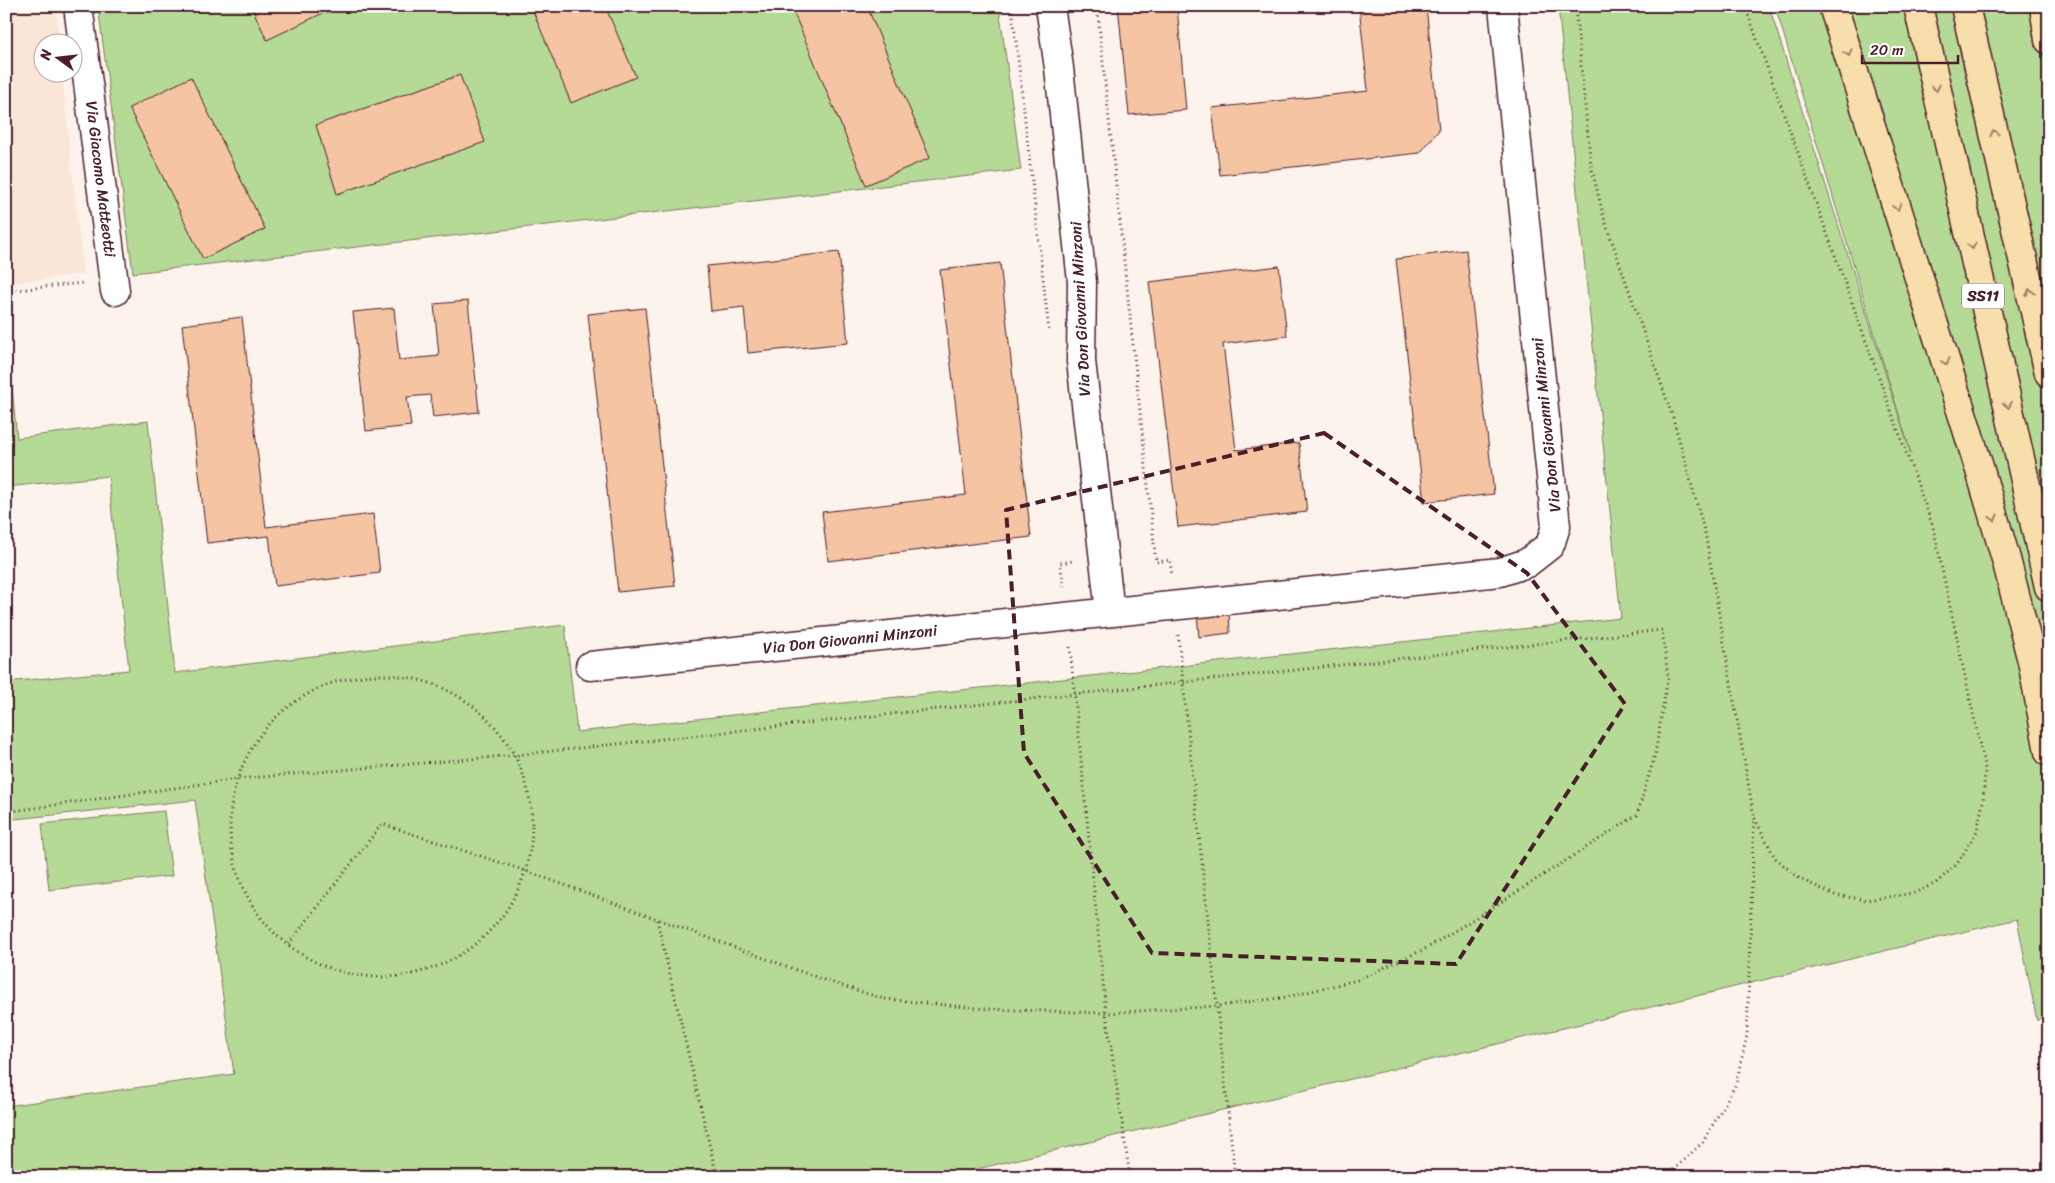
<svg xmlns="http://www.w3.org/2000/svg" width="2055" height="1183" viewBox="0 0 2055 1183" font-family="Sriracha,sans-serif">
<rect width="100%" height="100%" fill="#fdf3ed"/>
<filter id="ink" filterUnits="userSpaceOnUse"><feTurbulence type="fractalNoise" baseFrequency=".02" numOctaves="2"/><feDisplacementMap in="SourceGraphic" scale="10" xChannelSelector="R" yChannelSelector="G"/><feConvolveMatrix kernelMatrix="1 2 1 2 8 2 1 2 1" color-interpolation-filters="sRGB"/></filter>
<g filter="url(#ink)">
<!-- built -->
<polygon fill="#fae5d7" points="6,6 56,6 59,42 42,42 42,72 62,73 83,274 6,284"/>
<!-- green -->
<g fill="#b4da96" stroke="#7f7c60">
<polygon points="98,6 999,6 1021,170 133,273"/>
<polygon points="1558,6 1769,6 1911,454 1775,6 2049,6 2049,1010 2037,1021 2017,919 944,1177 6,1177 6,1106 234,1074 195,800 6,820 6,682 129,670 108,476 6,487 6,326 17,438 148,421 175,673 565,625 577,732 1621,618"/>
<polygon points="164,811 172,876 49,890 42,824"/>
</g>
<!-- building -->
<g fill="#f4c4a3" stroke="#4a1f2b">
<polygon points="251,6 322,6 325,12 267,40"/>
<polygon points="531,6 605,6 636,77 571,103"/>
<polygon points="804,6 867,6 930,158 866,185 793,11"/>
<polygon points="1118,6 1177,6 1186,110 1129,115"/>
<polygon points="1359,6 1426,6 1439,130 1420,153 1220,175 1212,108 1368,91"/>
<polygon points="460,75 485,142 337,194 316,125"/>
<polygon points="191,77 265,229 203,259 129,108"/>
<polygon points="1466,250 1494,494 1424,502 1396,259"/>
<polygon points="839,252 848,343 748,353 744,307 711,311 707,266"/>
<polygon points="1000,263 1031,537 828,561 822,512 966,495 940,270"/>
<polygon points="1279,266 1287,336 1223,344 1236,450 1299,443 1307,512 1178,527 1149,282"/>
<polygon points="468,301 479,412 433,417 430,395 407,397 411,426 366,431 353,312 394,308 399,360 439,356 434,304"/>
<polygon points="645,308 675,586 618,592 588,314"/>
<polygon points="242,317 266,527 373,514 380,573 275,586 269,536 207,543 182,325"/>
<polygon points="1229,611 1230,633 1199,637 1197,614"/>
</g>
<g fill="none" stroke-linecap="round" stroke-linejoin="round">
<!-- minor casing -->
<g stroke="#4a1f2b" stroke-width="31">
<g id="minor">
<polyline points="78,6 115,291"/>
<polyline points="1050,6 1059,68 1082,282 1081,361 1110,612"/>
<polyline points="590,666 1500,572 1527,563 1550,545 1556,526 1503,6"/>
</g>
</g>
<!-- primary casing -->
<g stroke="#4a1f2b" stroke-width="31">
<g id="primary">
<polyline points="1833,6 1979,467 2006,559 2032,661 2049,752"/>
<polyline points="2044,6 2049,40"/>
</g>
</g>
<!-- trunk casing -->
<g stroke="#4a1f2b" stroke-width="31">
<g id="trunk">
<polyline points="1918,6 2049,587"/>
<polyline points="1965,6 2049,373"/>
</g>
</g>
<!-- path -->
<g stroke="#4a1f2b" stroke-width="3" stroke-dasharray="1 4" stroke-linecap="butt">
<polyline points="1012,6 1049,331"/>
<polyline points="1097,6 1156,562 1170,560 1172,576"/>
<polyline points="1575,6 1591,166 1604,218 1673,418 1705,533 1754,817 1775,858 1800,879 1835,895 1867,900 1914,893 1936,883 1957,864 1977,831 1983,802 1985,769 1933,527 1745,6"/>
<polyline points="6,291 83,283"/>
<polyline points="1064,587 1060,563 1074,561"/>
<polyline points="1178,635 1235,1177"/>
<polyline points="1070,647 1106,1013 1130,1177"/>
<circle cx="381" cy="826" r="151"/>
<polyline points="6,812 237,779 516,755 1662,630 1668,676 1655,755 1637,815 1509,897 1427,948 1357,980 1287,997 1218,1006 1106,1013 987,1009 884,999 824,980 526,871 382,824 287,946"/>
<polyline points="657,920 717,1177"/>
<polyline points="1666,1177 1703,1142 1736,1084 1747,1035 1754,818"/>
</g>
<!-- minor -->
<use href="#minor" stroke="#fff" stroke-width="28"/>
<!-- primary -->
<use href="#primary" stroke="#f8deab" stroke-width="28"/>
<!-- trunk -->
<use href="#trunk" stroke="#f8deab" stroke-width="28"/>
</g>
<!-- one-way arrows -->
<defs><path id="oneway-chevron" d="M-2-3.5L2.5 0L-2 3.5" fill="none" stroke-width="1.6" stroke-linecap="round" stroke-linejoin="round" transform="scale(1.25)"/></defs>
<g stroke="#a17e6b">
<use href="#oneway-chevron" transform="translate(1848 53) rotate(72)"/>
<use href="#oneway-chevron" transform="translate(1936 88) rotate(77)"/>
<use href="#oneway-chevron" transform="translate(1994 133) rotate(-103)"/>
<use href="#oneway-chevron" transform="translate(1897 207) rotate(72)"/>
<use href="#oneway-chevron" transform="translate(1972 246) rotate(77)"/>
<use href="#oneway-chevron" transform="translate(2030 292) rotate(-103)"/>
<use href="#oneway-chevron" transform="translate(1946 362) rotate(72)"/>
<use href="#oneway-chevron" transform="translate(2008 405) rotate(77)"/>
<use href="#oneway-chevron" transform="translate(1994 518) rotate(74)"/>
</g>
</g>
<!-- marked area -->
<path fill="none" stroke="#4a1f2b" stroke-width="4" stroke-dasharray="10 6" stroke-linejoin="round" d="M1324,433L1527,573L1625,704L1456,964L1152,953L1024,753L1006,510Z"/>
<g text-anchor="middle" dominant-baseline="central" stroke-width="4" stroke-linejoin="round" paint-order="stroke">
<!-- shield labels -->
<rect fill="#fff" stroke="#80626b" stroke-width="1" x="1962" y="283.5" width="42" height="25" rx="4"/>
<g font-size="15" font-weight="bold" fill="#4a1f2b">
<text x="1983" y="296">SS11</text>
</g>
<!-- street labels -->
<g font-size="16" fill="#4a1f2b" stroke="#fff">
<text transform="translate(101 179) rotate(83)">Via Giacomo Matteotti</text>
<text transform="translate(1080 309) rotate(-93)">Via Don Giovanni Minzoni</text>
<text transform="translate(1546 425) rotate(-96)">Via Don Giovanni Minzoni</text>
<text transform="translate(850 639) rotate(-6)">Via Don Giovanni Minzoni</text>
</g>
</g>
<!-- margin -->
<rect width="2055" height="1183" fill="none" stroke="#fff" stroke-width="25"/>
<rect x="12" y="12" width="2030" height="1158" fill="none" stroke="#4a1f2b" stroke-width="2" filter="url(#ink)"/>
<!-- north arrow -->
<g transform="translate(58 58) rotate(285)"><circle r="24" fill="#ffffff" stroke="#b7a5aa"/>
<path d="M0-4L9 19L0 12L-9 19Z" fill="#4a1f2b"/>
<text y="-8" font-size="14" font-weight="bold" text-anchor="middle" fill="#4a1f2b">N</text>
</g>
<!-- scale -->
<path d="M1862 55v8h96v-8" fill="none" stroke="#4a1f2b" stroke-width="2.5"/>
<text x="1870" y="55" font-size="15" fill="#4a1f2b" stroke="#ffffff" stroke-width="4" paint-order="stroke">20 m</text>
</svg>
